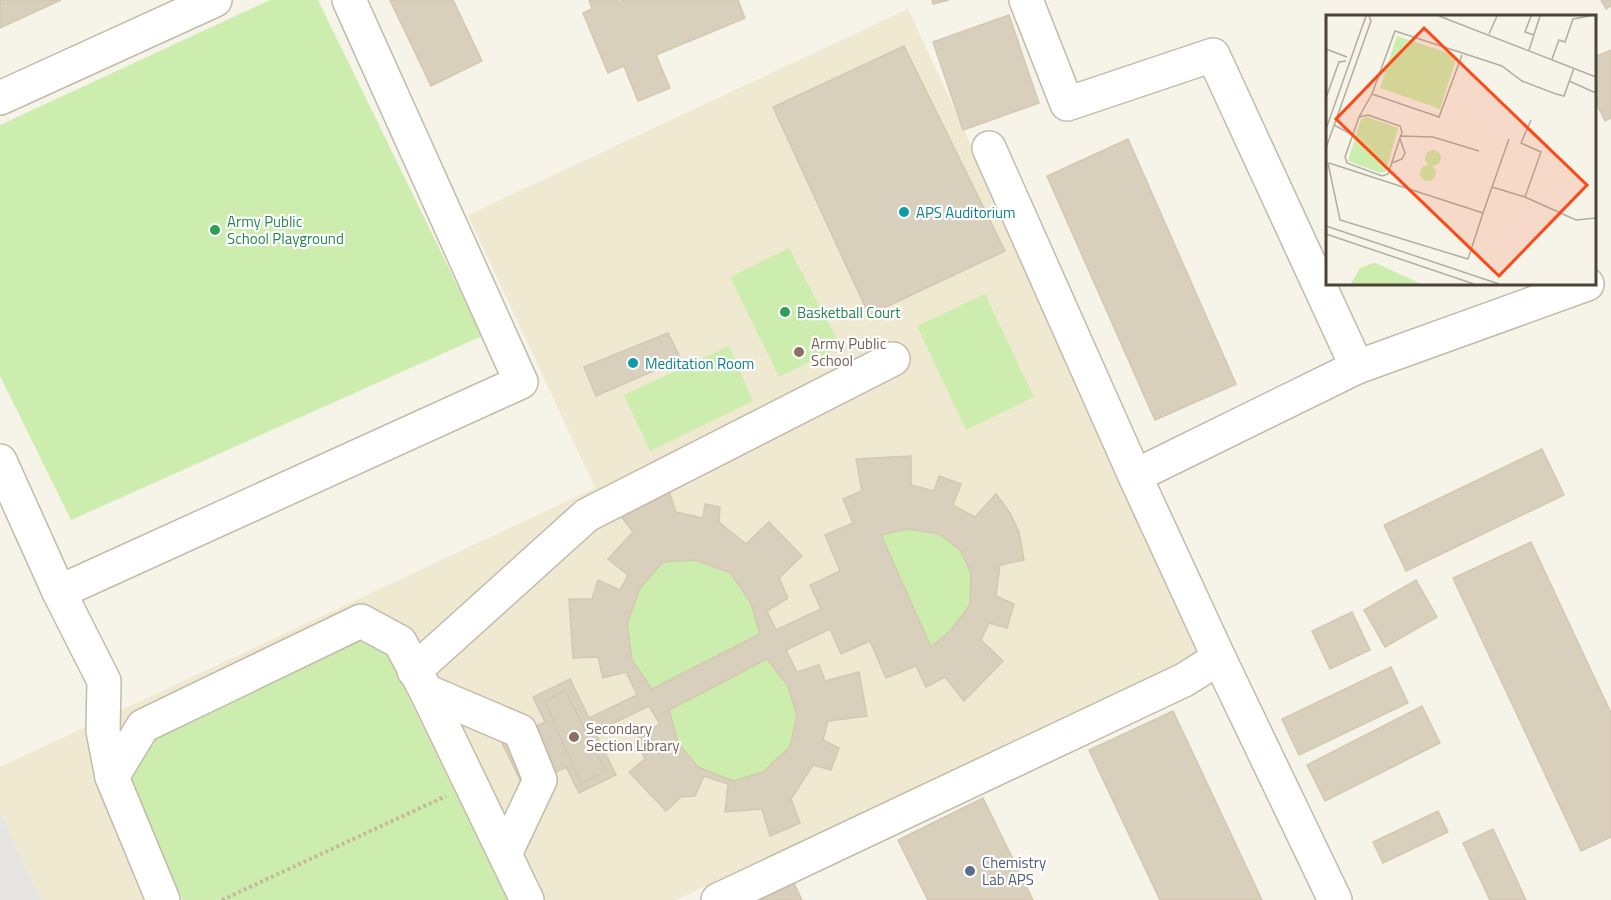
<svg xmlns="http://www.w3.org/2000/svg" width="1611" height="900" viewBox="0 0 1611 900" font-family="'Titillium Web',sans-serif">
<rect width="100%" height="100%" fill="#f6f3e9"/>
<!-- education -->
<polygon fill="#f0e9d1" points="908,9 1206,652 676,900 41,900 0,812 0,767 595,488 468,215"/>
<!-- green -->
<g fill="#cdedae">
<polygon points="270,0 318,0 482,336 71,520 0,376 0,125"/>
<polygon points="789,248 841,347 779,377 730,277"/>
<polygon points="985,294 1034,397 966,430 917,326"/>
<polygon points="729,346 753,401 650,451 624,395"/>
<polygon points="908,529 939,534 960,550 971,573 970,605 951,630 931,647 881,535"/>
<polygon points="695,560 731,573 751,603 760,634 652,689 632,660 627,624 640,588 663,562"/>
<polygon points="359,639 388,655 507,900 183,900 128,778 149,741"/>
<polygon points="767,659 788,686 797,716 790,747 763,772 733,781 698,767 678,743 669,710"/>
</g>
<!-- parking -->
<polygon fill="#e7e5e1" points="0,812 41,900 0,900"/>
<!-- building -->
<g fill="#d9cfbd" stroke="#d4c8af" stroke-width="1.5" fill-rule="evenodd">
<polygon points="0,0 61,0 0,28"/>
<polygon points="390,0 453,0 482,61 431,86"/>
<polygon points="589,0 617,0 618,2 624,0 738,0 745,18 656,55 670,88 638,101 624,66 608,73 583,13 592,9"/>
<polygon points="932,0 949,0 933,4"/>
<polygon points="1601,0 1611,0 1611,6 1606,9"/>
<polygon points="1009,15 1039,103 963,130 933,42"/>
<polygon points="904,46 1005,251 869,315 773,107"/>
<polygon points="1611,50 1611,118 1605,121 1594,98 1594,57"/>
<polygon points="1128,139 1236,384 1155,420 1047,176"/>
<polygon points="668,333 681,359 596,396 584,367"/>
<polygon points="1542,449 1564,495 1406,571 1384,525"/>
<path d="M911,456V485L934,491L939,476L961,484L953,505L975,517L996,494L1010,513L1019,532L1024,560L1000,565L996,596L1014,604L1007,628L989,623L981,640L1003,661L964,701L945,677L926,687L916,666L886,678L870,641L841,654L830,629L786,650L797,672L819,665L825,681L859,672L867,716L828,721L823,740L839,748L831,770L813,765L791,799L800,823L770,836L762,809L725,812L728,784L704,776L695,796L681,797L666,811L629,772L645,759L636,739L660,724L649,706L595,732L616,775L579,793L566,767L524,788L502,743L545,722L533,697L570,679L589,718L637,695L626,672L603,678L598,657L573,658L569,599H592L598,580L620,590L628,575L608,559L633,532L616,510L667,485L676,512L703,518L705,504L720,507L719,522L746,544L769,522L802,556L779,578L788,598L767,611L776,630L821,609L810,585L840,571L825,535L853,523L843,499L862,491L856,459ZM908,529L939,534L960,550L971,573L970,605L951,630L931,647L881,535ZM695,560L731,573L751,603L760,634L652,689L632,660L627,624L640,588L663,562ZM767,659L788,686L797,716L790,747L763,772L733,781L698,767L678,743L669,710Z"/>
<polygon points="1531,542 1611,713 1611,837 1581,851 1453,578"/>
<polygon points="1416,580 1437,617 1385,647 1364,610"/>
<polygon points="1352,612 1370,650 1330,669 1312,631"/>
<polygon points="1391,667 1408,703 1299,755 1282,719"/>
<polygon points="565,690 606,771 581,784 545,702"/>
<polygon points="1422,706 1440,743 1325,801 1307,765"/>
<polygon points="1173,711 1262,900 1160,900 1089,750"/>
<polygon points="983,798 1033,900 928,900 898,840"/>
<polygon points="1438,811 1448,832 1383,863 1373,842"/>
<polygon points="1493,829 1526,900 1490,900 1463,843"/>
<polygon points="794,883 802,900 758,900"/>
</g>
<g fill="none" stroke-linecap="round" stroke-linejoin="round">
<!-- minor casing -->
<g stroke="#c2bbaa" stroke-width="36">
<g id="minor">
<polyline points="1026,0 1067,104 1213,55 1357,367 1587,284"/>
<polyline points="0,98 215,0"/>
<polyline points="989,148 1135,476"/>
<polyline points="0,461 59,592 521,382 349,0"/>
<polyline points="59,592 104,681 103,731 112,777"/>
<polyline points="1219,658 1335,900"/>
<polyline points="414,671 587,515 893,359"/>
<polyline points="426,691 520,731 540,780 505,854"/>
<polyline points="163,900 112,777 143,726 361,621 400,642 426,691 527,900"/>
<polyline points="718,900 1184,680 1219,658 1135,476 1357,367"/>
</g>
</g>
<!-- path -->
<polyline stroke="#c5b99a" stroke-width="4" stroke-dasharray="3 3" stroke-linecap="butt" points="222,900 446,796"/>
<!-- minor -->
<use href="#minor" stroke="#fff" stroke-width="33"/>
</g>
<!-- markers -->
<g fill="#0f9aa8" stroke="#fff" stroke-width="2">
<circle cx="904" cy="212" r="6"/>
<circle cx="633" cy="363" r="6"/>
</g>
<g fill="#2e9e5b" stroke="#fff" stroke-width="2">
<circle cx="215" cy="230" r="6"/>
<circle cx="785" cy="312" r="6"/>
</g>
<g fill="#8d6e63" stroke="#fff" stroke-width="2">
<circle cx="799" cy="352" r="6"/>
<circle cx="574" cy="737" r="6"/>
</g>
<circle fill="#5c6f8a" stroke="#fff" stroke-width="2" cx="970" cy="871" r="6"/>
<g text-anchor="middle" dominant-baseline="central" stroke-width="4.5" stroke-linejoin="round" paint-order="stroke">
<!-- culture labels -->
<g font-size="15" fill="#0d838f" stroke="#fff" text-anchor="start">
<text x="916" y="212">APS Auditorium</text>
<text x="645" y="363">Meditation Room</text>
</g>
<!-- leisure labels -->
<g font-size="15" fill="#27864d" stroke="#fff" text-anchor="start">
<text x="227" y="221">Army Public<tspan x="227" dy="17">School Playground</tspan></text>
<text x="797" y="312">Basketball Court</text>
</g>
<!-- education labels -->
<g font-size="15" fill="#785e54" stroke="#fff" text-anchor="start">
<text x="811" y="343">Army Public<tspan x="811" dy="17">School</tspan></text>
<text x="586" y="728">Secondary<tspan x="586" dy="17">Section Library</tspan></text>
</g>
<!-- service labels -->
<g font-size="15" fill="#4e5e75" stroke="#fff" text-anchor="start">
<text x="982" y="862">Chemistry<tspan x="982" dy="17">Lab APS</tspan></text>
</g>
</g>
<!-- overview -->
<g transform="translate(1326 15)">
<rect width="270" height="270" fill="#f6f3e9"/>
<path d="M71,21L131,41L114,94L54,73ZM41,102L72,113L60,156L55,158L22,146L35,104ZM99 143a8 8 0 1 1 16 0a8 8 0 1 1-16 0ZM94 158a8 8 0 1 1 16 0a8 8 0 1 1-16 0ZM47,248H50L95,269H25L34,253Z" fill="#cdedae"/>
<path fill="none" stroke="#b1ada1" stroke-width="1.5" d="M113,1L270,62M205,1L199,17L208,20M163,19L171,1M0,34L21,42M203,35L214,1M136,40L113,102L46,79L69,16L176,51L196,66L230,79L238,81L248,53M226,44L233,25L239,27L247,4L264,1M243,66L270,78M0,83L13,47L20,46M42,100L74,111L76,117L62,159L56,161L21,148L19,142L33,102ZM33,102L46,79M205,105L195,128L215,137L199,182L250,205L270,203M8,110L27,120M0,114L40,1M74,121L107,122L153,136M0,133L45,6L43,1M2,148L14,205L142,244L157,198M3,148L157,198L166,172L199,182M66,148L76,144L79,138L74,124M166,172L183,124M0,211L173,269M0,219L148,269"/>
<path fill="#ff4816" fill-opacity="0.15" stroke="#ff4816" stroke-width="3" d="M98,13L261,170L173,261L10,104Z"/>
<rect width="270" height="270" fill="none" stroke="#4a4436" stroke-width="3"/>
</g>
</svg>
